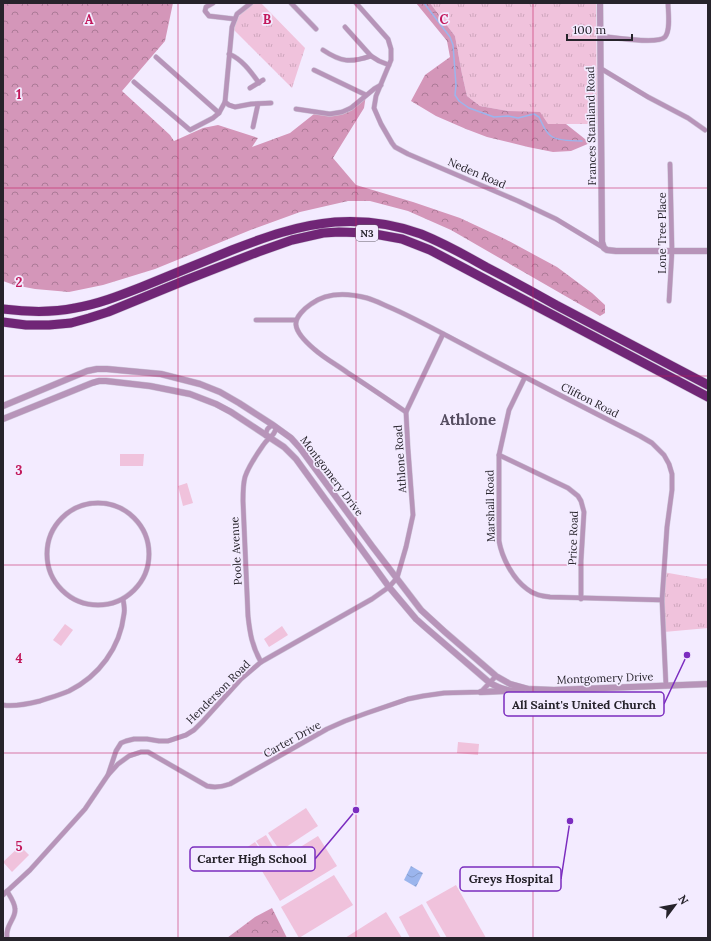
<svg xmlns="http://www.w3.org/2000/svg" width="711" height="941" viewBox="0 0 711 941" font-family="Lora,serif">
<defs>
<pattern id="grass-tufts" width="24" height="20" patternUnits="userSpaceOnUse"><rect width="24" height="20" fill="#f0c2dc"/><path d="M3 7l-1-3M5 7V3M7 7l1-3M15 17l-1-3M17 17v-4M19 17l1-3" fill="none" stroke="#cea6bd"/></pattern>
<pattern id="forest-crowns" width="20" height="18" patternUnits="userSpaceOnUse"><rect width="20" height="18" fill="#d496b9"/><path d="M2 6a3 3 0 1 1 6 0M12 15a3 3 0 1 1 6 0" fill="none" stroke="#ac7a97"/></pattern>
<pattern id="water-waves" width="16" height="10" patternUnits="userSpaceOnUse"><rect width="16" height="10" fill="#9bb5ed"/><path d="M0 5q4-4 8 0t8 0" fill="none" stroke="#859bcb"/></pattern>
</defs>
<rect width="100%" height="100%" fill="#f3ebff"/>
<!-- grass -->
<g fill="url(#grass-tufts)">
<path d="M253,3H261L305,48L292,88L234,30C237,16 241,12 253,3Z"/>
<polygon points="430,3 596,3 597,124 548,124 508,111 480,106 467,96 462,74 455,36"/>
<polygon points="663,572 702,579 708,578 708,628 664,632"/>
</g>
<!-- forest -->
<g fill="url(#forest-crowns)">
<polygon points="3,3 173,3 165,41 122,91 170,135 174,141 203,128 218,125 258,138 252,147 290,133 314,114 343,110 366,95 364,108 333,158 356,185 413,202 460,218 505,239 557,267 592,293 605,305 605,313 600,316 451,230 408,211 370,201 348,201 300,212 253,229 155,269 103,285 69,292 35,289 14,285 3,281"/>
<polygon points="416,3 430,3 455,36 462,74 467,96 480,106 508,111 540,112 548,124 566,124 590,143 571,151 553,152 528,147 487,137 466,129 436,116 411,101 425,75 450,57 447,41"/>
<polygon points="272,908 287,938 227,938 255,917"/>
</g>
<!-- garden -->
<g fill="#f0c2dc">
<polygon points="120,454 144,454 143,466 120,466"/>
<polygon points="187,483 193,503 183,506 178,486"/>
<polygon points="65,624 73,630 61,646 53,640"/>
<polygon points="282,626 288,635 269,647 264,639"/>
<polygon points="458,742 479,744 478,755 457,753"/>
<polygon points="306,808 318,826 280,851 268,833"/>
<polygon points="266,835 276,852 267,858 256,841"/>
<polygon points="318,836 337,866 280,901 262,871"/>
<polygon points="255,842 266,858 256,864 246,848"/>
<polygon points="20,846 29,855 12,872 3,862"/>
<polygon points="334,875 353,905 299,938 281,907"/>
<polygon points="456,885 486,938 447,938 426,902"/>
<polygon points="422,904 441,938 410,938 399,917"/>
<polygon points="386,912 402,938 345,938"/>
</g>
<!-- water -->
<polygon fill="url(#water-waves)" points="411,866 423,873 416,887 404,880"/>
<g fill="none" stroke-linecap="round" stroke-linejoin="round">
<!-- stream -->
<path stroke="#9bb5ed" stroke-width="1.5" d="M424,3L450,37L453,45L456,85L455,95L459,101L469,108L494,117L508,116L518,118L534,114L539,117C542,123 545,132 551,136C558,141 573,141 582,141"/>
<!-- minor casing -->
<g stroke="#cec7d9" stroke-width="5.5">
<g id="minor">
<polyline points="213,3 206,7 205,11 209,16 235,19"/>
<polyline points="291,3 316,29"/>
<polyline points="356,3 388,39 391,49 391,60 376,96 374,108 381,124 392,143 395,147 408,154 518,201 556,219 604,248"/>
<polyline points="345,27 371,56 379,61 389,65"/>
<path d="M600,36C612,37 657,45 665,37C671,30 668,11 668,3"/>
<path d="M323,50C341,62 350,63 371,56"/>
<path d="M229,54C242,59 251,72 259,83"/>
<polyline points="156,57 219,113"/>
<polyline points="600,68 648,97 688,118 705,130"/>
<polyline points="314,70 366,95"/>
<polyline points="134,82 190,130 213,118 219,113 225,102 232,27 235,19 237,14 251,3"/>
<polyline points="250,88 263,80"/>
<polyline points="225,102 229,105 235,107 251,104 271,103"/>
<polyline points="296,109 330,114 342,112 351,108 374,89 381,85"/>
<polyline points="253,127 258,104"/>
<polyline points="669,301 672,251 670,164"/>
<polyline points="256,320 296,320"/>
<path d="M525,377L509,410L499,455V541C502,558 513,579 527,589C534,595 542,596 550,597L662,600"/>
<path d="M406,412C387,399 368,386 348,373C337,365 324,358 314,349C307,343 297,334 296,325C295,317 305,308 311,304C327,292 348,293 367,298C374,300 382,304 389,307C417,319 443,334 470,348C526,378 583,407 640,436L652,443L664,455L669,464L672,474V490L667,527L662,600L666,686"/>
<path d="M266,436C266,430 267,428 273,425"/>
<polyline points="499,455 568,488 578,496 581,501 584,512 581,561 581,599"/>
<circle cx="98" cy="554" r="51"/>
<path d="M261,662C252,646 250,634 248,616L243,501C243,493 243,484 245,477C249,465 257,454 264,444C268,438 276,435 276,427"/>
<path d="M3,705C15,707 28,704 40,701C49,698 60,695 69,691C99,676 120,648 124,614C125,609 124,604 123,599"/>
<polyline points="108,775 116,751 121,743 126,741 134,739 147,739 159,741 168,741 186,735 194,730 203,721 241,679 261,662 372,599 389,587 397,578 406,547 413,515 408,449 406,412 443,334"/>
<path d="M3,895L30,870L85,809L108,775L118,764L129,756L141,752H148L207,786C216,788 222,787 230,784L327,729L345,721L367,713L408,699L423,696L444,693L481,692L496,676"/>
<path d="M7,938C5,925 16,919 15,909C15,903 10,896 7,891"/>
</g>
</g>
<!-- tertiary casing -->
<g stroke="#cec7d9" stroke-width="7">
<g id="tertiary">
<polyline points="600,3 602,242 604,248 607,250 616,251 708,251"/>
<polyline points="3,406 87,371 97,369 107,369 161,374 200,384 220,392 239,403 273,425 291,438 300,448 372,546 421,610 445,632 496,676 510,684 528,689 554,690 708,684"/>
<path d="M3,419L92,383L99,381H106L150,386L190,394L216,404L231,412L284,447L296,459L389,587L416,619L425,627L490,683C501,689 510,692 522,690"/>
<polyline points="481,692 504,691"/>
</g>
</g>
<!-- motorway casing -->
<g stroke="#cec7d9" stroke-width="10">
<g id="motorway">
<path d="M3,309C27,312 51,313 75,308C99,304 121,295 144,286C173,274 203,262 232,250C265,237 299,225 335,222C364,220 394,224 421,234C443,243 465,255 486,267C509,279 533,292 556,305C607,332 657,358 708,385"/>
<polyline points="3,322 26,325 49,325 71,323 89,318 108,312 186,280 258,252 292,240 323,233 339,232 369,233 402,239 430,250 708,397"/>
</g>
</g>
<!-- minor -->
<use href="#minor" stroke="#b794b9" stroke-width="4.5"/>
<!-- tertiary -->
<use href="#tertiary" stroke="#b794b9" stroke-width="6"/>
<!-- motorway -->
<use href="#motorway" stroke="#702676" stroke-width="9"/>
</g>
<!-- grid -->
<path fill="none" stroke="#c2185b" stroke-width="1" stroke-opacity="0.55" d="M178,3V938M356,3V938M533,3V938M3,188H708M3,376H708M3,565H708M3,753H708"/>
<g text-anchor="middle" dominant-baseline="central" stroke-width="3.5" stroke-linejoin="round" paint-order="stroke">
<!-- shield labels -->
<rect fill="#f3ebff" stroke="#645f6b" stroke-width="1" x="356" y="225" width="22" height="16" rx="3"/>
<g font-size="10" font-weight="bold" fill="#26232b">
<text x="367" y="233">N3</text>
</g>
<!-- street labels -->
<g font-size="11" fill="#26232b" stroke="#f3ebff">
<text transform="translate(591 126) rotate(-91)">Frances Staniland Road</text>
<text transform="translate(477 173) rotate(23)">Neden Road</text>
<text transform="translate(662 233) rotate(-90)">Lone Tree Place</text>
<text transform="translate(590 400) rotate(27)">Clifton Road</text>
<text transform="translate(400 459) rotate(-94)">Athlone Road</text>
<text transform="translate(332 476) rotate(53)">Montgomery Drive</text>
<text transform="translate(490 506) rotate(-91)">Marshall Road</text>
<text transform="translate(573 538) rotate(-88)">Price Road</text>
<text transform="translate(236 551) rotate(-93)">Poole Avenue</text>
<text transform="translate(605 678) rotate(-2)">Montgomery Drive</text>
<text transform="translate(218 692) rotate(-45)">Henderson Road</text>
<text transform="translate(292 739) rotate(-29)">Carter Drive</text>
</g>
<!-- district labels -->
<g font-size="15" font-weight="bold" fill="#554d61" stroke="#f3ebff">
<text x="468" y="419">Athlone</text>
</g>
</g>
<g font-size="13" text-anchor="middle" font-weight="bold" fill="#c2185b" stroke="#f3ebff" stroke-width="3.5" stroke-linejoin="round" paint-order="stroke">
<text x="89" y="24">A</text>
<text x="267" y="24">B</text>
<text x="444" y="24">C</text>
<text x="19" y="99">1</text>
<text x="19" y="287">2</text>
<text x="19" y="475">3</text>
<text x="19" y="663">4</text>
<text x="19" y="851">5</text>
</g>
<!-- callouts -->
<path fill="none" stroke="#7b2cbf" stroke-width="1.5" d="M687 655L664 704M356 810L315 859M570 821L561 879"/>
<g fill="#7b2cbf" stroke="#f3ebff" stroke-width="1.5">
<circle cx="687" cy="655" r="4"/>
<circle cx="356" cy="810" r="4"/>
<circle cx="570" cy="821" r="4"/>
</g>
<g fill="#f3ebff" stroke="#7b2cbf" stroke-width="1.5">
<rect x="504" y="692" width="160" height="24" rx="4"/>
<rect x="190" y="847" width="125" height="24" rx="4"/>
<rect x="460" y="867" width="101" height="24" rx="4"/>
</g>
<g font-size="12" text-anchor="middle" font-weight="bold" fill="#26232b">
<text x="584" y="709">All Saint's United Church</text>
<text x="252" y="863">Carter High School</text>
<text x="511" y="883">Greys Hospital</text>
</g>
<!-- border -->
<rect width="711" height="941" fill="none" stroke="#26232b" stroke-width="8"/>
<!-- north arrow -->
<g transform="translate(675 905) rotate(58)" stroke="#f3ebff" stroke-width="3" paint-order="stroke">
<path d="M0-3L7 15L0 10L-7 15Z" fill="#26232b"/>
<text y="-6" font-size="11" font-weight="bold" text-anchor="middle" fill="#26232b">N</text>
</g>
<!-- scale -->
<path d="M567 34v6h65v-6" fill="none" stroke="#26232b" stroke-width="2"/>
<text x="573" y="34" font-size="12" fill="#26232b" stroke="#f3ebff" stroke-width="3" paint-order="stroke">100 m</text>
</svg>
